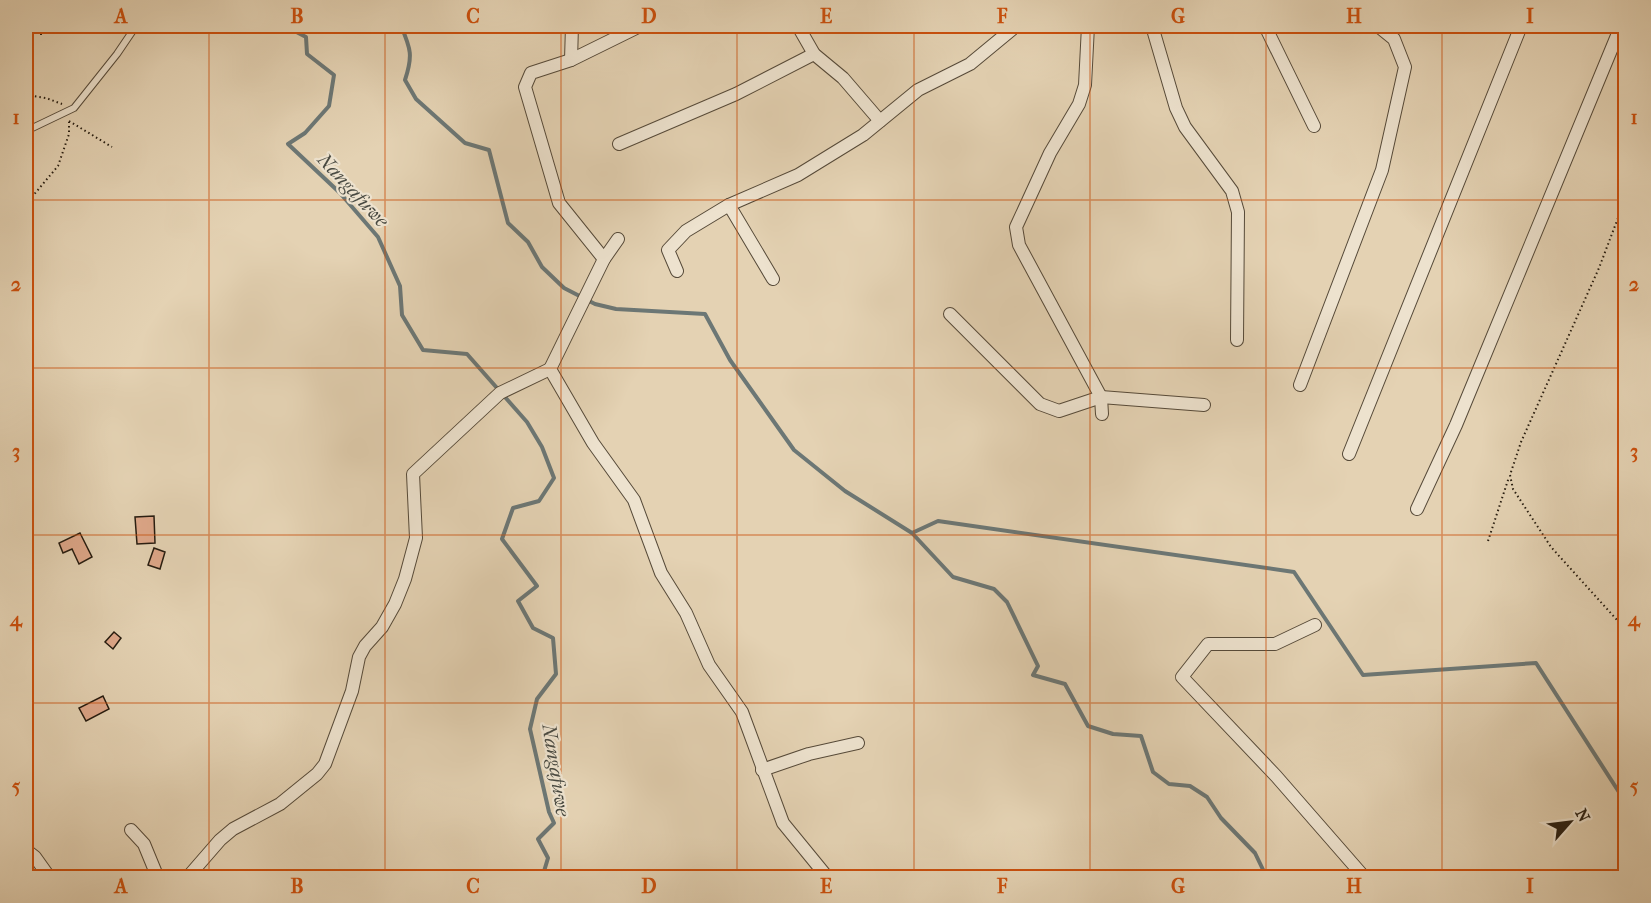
<svg xmlns="http://www.w3.org/2000/svg" width="1651" height="903" viewBox="0 0 1651 903" font-family="'IM FELL French Canon',serif">
<rect width="100%" height="100%" fill="#e4d2b3"/>
<filter id="stains"><feTurbulence type="fractalNoise" baseFrequency=".00333" numOctaves="4"/><feColorMatrix values="0 0 0 0 .2 0 0 0 0 .09 0 0 0 0 .02 0 0 0 .5 -.17"/></filter>
<radialGradient id="worn" r=".72"><stop offset=".6" stop-color="#630" stop-opacity="0"/><stop offset="1" stop-color="#630" stop-opacity=".3"/></radialGradient>
<g fill="none" stroke-linecap="round" stroke-linejoin="round">
<!-- stream -->
<g stroke="#6c7775" stroke-width="4">
<polyline points="285,26 306,37 307,54 334,75 329,106 305,133 288,144 340,193 378,237 400,286 402,315 423,350 467,354 527,422 542,447 554,478 539,501 513,508 502,539 537,586 518,601 533,628 553,638 556,674 537,699 530,729 549,812 554,823 538,839 548,858 542,878"/>
<path d="M401,26C411,49 413,56 405,80L416,99L465,143L489,150L508,223L528,242L542,267L564,288L595,304L616,309L705,314L730,360L794,450L845,491L912,533L953,577L994,589L1007,602L1038,666L1033,675L1065,684L1088,726L1113,734L1141,736L1153,772L1169,784L1190,786L1207,797L1221,818L1255,853L1267,878"/>
<polyline points="912,533 938,521 1294,572 1363,675 1536,663 1626,803"/>
</g>
</g>
<!-- building -->
<g fill="#dfa88a" stroke="#261c10" stroke-width="1.5">
<polygon points="154,516 155,543 137,544 135,517"/>
<polygon points="80,533 92,557 79,564 72,549 63,553 59,543"/>
<polygon points="154,548 165,552 160,569 148,565"/>
<polygon points="114,632 121,638 113,649 105,642"/>
<polygon points="103,696 109,709 86,721 79,708"/>
</g>
<g fill="none" stroke-linecap="round" stroke-linejoin="round">
<!-- service casing -->
<g stroke="#564a39" stroke-width="8">
<polyline id="service" points="26,131 74,108 117,54 136,26"/>
</g>
<!-- minor casing -->
<g stroke="#564a39" stroke-width="14">
<g id="minor">
<polyline points="798,26 814,54 843,78 880,121"/>
<polyline points="1088,26 1085,85 1079,104 1050,153 1016,227 1019,245 1101,397 1102,414"/>
<polyline points="1152,26 1176,108 1185,127 1232,191 1238,212 1237,340"/>
<polyline points="1265,26 1314,126"/>
<polyline points="571,60 572,26"/>
<polyline points="619,144 736,94 814,54"/>
<polyline points="618,239 604,259 550,369 593,443 634,500 661,573 686,613 709,665 742,712 783,823 828,878"/>
<polyline points="604,259 559,203 525,87 531,73 571,60 640,26"/>
<polyline points="677,271 668,250 686,231 729,205"/>
<polyline points="773,279 729,205 798,175 863,135 918,90 970,64 1016,26"/>
<polyline points="950,314 1040,404 1059,411 1101,397 1204,405"/>
<polyline points="1300,385 1382,170 1405,67 1394,39 1378,26"/>
<polyline points="1349,454 1521,26"/>
<polyline points="1417,509 1456,425 1621,26"/>
<polyline points="1315,625 1275,644 1208,644 1182,677 1276,776 1365,878"/>
<polyline points="762,770 809,754 858,743"/>
<polyline points="131,830 144,844 158,878"/>
<polyline points="26,850 35,857 50,878"/>
<polyline points="187,878 220,840 233,829 280,804 317,774 325,764 352,691 359,657 365,646 382,627 395,604 405,579 416,538 413,474 500,393 550,369"/>
</g>
</g>
<!-- path -->
<g stroke="#261c10" stroke-width="2" stroke-dasharray="1.5 3" stroke-linecap="butt">
<polyline points="41,35 41,26"/>
<polyline points="26,95 46,98 62,104"/>
<polyline points="69,121 112,147"/>
<polyline points="1626,197 1599,268 1521,442 1510,475 1513,489 1551,547 1617,620 1626,623"/>
<polyline points="26,204 58,166 69,134 69,122"/>
<polyline points="1488,541 1509,477"/>
</g>
<!-- service -->
<use href="#service" stroke="#ede2ce" stroke-width="6"/>
<!-- minor -->
<use href="#minor" stroke="#ede2ce" stroke-width="12"/>
</g>
<!-- grid -->
<path fill="none" stroke="#cb500d" stroke-width="1.5" stroke-opacity="0.55" d="M209,26V878M385,26V878M561,26V878M737,26V878M914,26V878M1090,26V878M1266,26V878M1442,26V878M26,200H1626M26,368H1626M26,535H1626M26,703H1626"/>
<g text-anchor="middle" dominant-baseline="central" stroke-width="4.5" stroke-linejoin="round" paint-order="stroke">
<!-- water labels -->
<g font-size="20" font-style="italic" fill="#494a42" stroke="#ede2ce">
<text transform="translate(353 190) rotate(47)">Nangafuwe</text>
<text transform="translate(556 770) rotate(81)">Nangafuwe</text>
</g>
</g>
<!-- margin -->
<rect width="1651" height="903" fill="none" stroke="#e4d2b3" stroke-width="66"/>
<!-- north arrow -->
<g transform="translate(1570 822) rotate(62)" stroke="#ede2ce" stroke-width="4.5" paint-order="stroke">
<path d="M0-4.5L10 22L0 15L-10 22Z" fill="#261c10"/>
<text y="-9" font-size="16" font-weight="bold" text-anchor="middle" fill="#261c10">N</text>
</g>
<rect x="33" y="33" width="1585" height="837" fill="none" stroke="#cb500d" stroke-width="2"/>
<g font-size="20" text-anchor="middle" font-weight="bold" fill="#cb500d">
<text x="121" y="23">A</text>
<text x="297" y="23">B</text>
<text x="473" y="23">C</text>
<text x="649" y="23">D</text>
<text x="826" y="23">E</text>
<text x="1002" y="23">F</text>
<text x="1178" y="23">G</text>
<text x="1354" y="23">H</text>
<text x="1530" y="23">I</text>
<text x="16" y="124">1</text>
<text x="1634" y="124">1</text>
<text x="16" y="291">2</text>
<text x="1634" y="291">2</text>
<text x="16" y="458">3</text>
<text x="1634" y="458">3</text>
<text x="16" y="626">4</text>
<text x="1634" y="626">4</text>
<text x="16" y="793">5</text>
<text x="1634" y="793">5</text>
<text x="121" y="893">A</text>
<text x="297" y="893">B</text>
<text x="473" y="893">C</text>
<text x="649" y="893">D</text>
<text x="826" y="893">E</text>
<text x="1002" y="893">F</text>
<text x="1178" y="893">G</text>
<text x="1354" y="893">H</text>
<text x="1530" y="893">I</text>
</g>
<rect width="100%" height="100%" filter="url(#stains)"/>
<rect width="100%" height="100%" fill="url(#worn)"/>
</svg>
